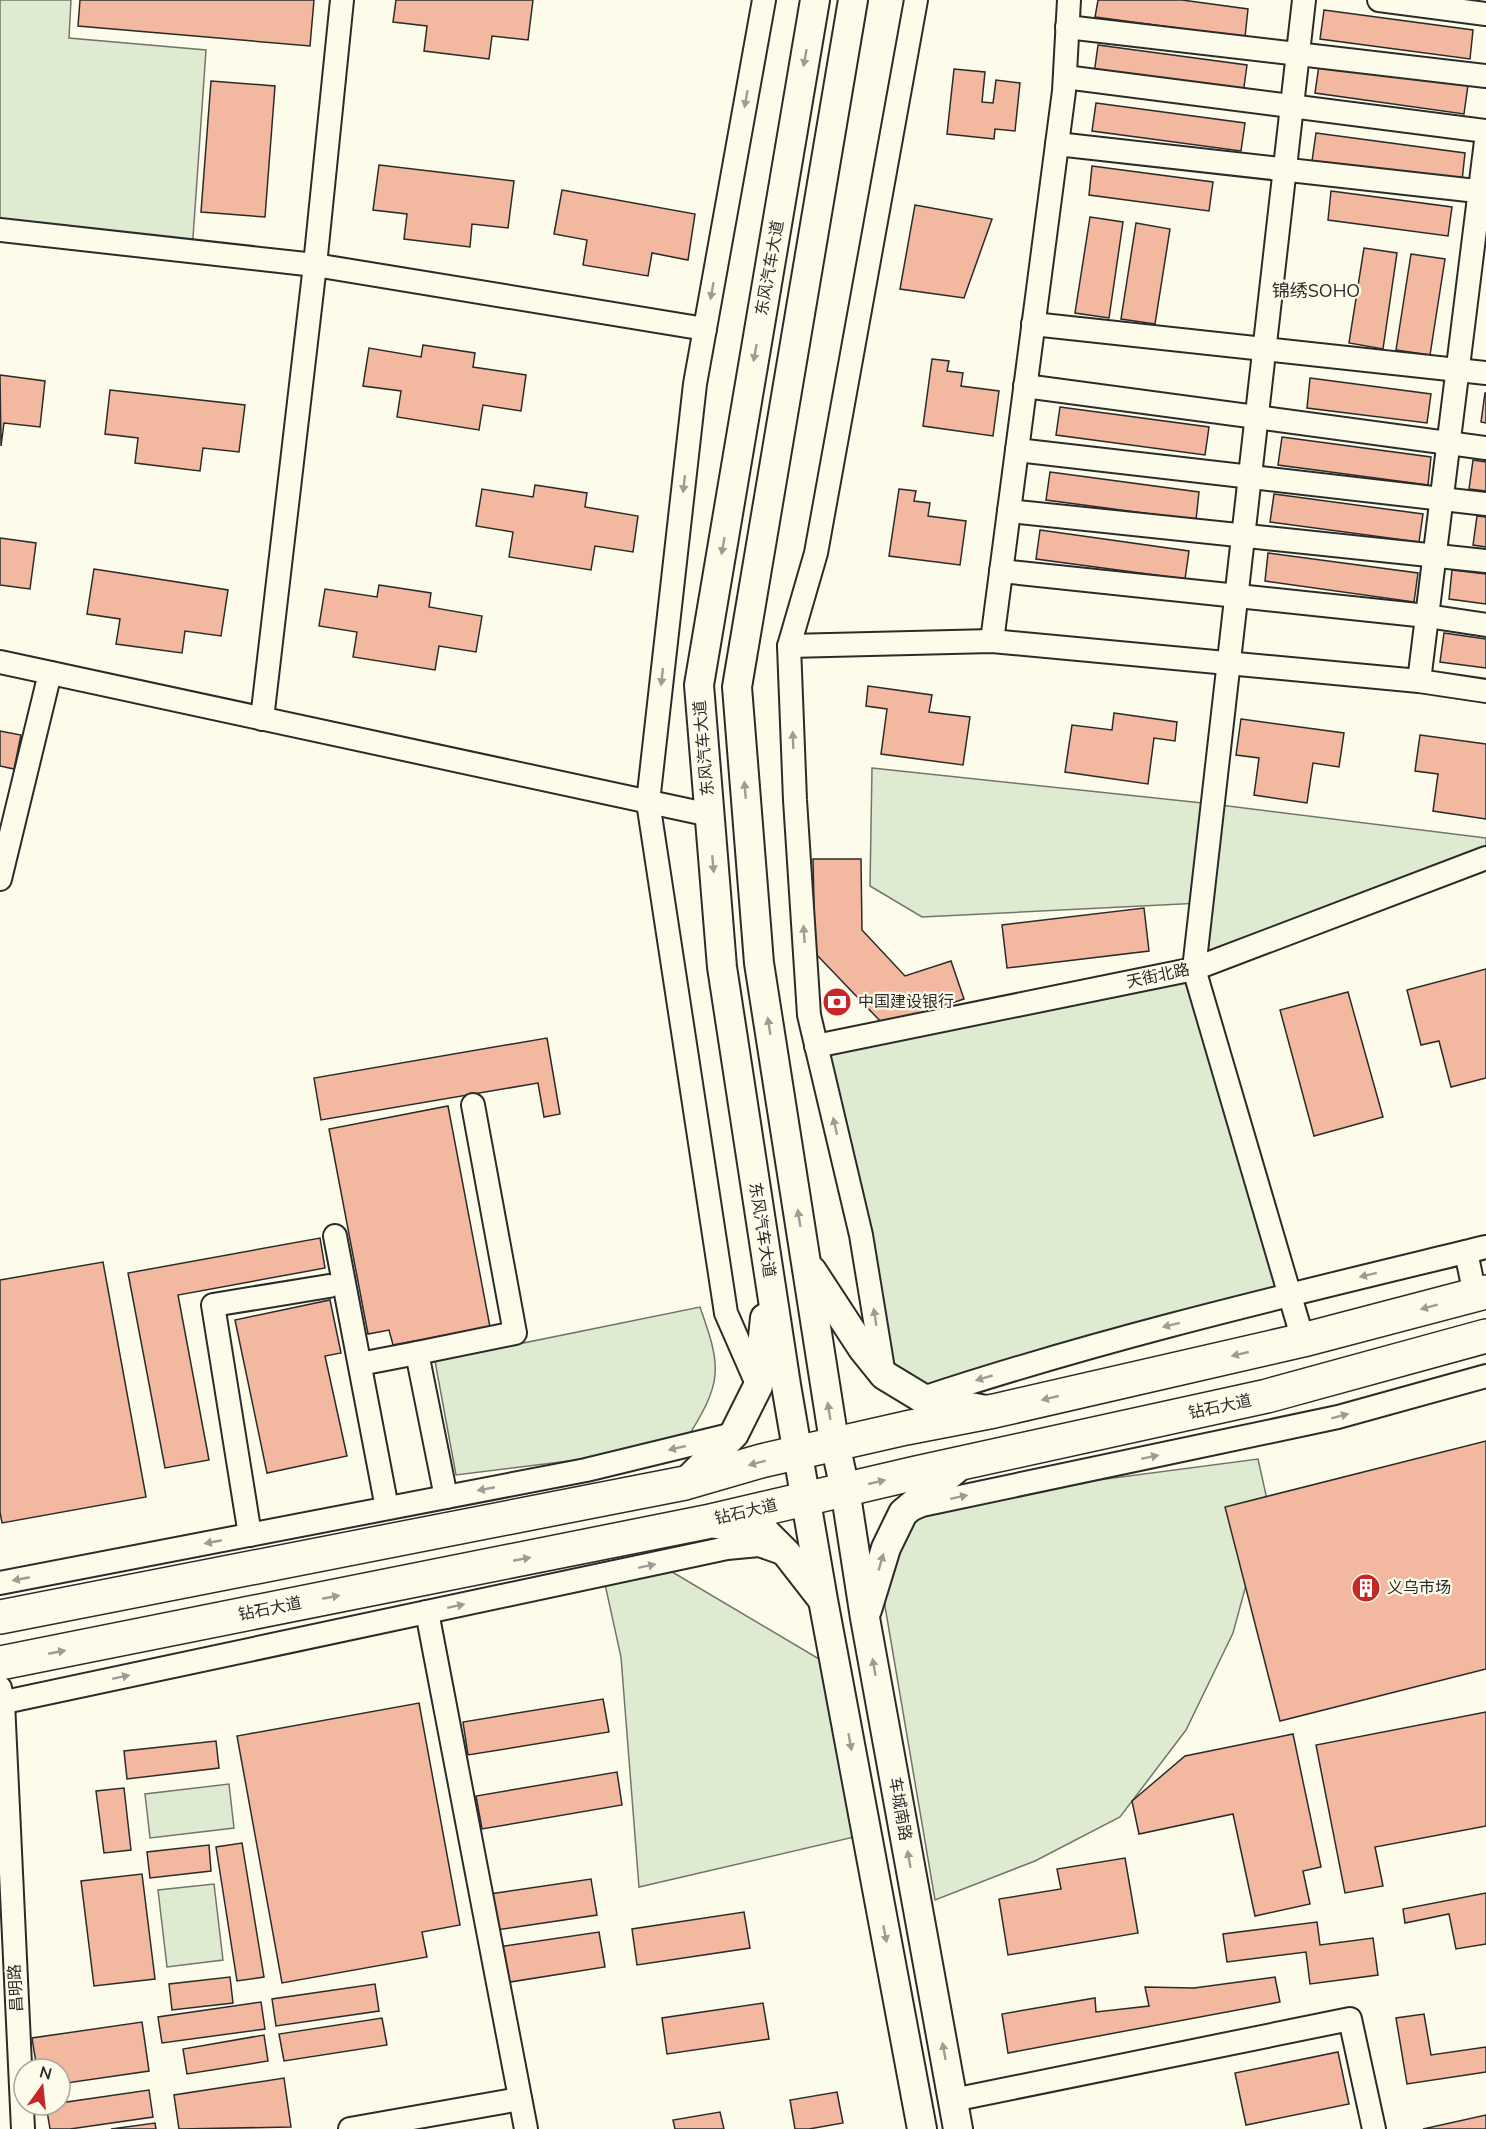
<svg xmlns="http://www.w3.org/2000/svg" width="1486" height="2129" viewBox="0 0 1486 2129" font-family="'Nunito Sans','Noto Sans SC',sans-serif">
<rect width="100%" height="100%" fill="#fdfbea"/>
<!-- green -->
<g fill="#deebd1" stroke="#74746e" stroke-width="1.5">
<polygon points="0,0 71,0 69,38 206,50 192,252 0,230"/>
<polygon points="872,768 1212,804 1486,838 1486,858 1194,969 1289,1294 922,1398 884,1375 816,1046 1194,969 1201,903 922,917 870,886"/>
<path d="M700,1307C707,1328 717,1352 715,1375C713,1400 694,1426 682,1447L456,1475L435,1361Z"/>
<polygon points="1258,1459 1268,1504 1233,1633 1186,1730 1120,1817 1035,1861 935,1900 879,1571 903,1513 953,1499"/>
<polygon points="657,1563 836,1669 867,1834 639,1887 621,1657 603,1575"/>
<polygon points="229,1784 234,1828 150,1838 145,1794"/>
<polygon points="214,1884 223,1960 167,1967 158,1890"/>
</g>
<!-- building -->
<g fill="#f2b8a0" stroke="#2b2b2b" stroke-width="1.5">
<polygon points="80,0 314,0 310,46 78,26"/>
<polygon points="396,0 533,0 528,40 492,36 489,59 424,51 427,26 393,22"/>
<polygon points="1098,0 1182,0 1248,9 1245,37 1095,17"/>
<polygon points="1324,10 1473,30 1470,59 1320,39"/>
<polygon points="1098,45 1247,65 1243,94 1094,74"/>
<polygon points="1319,65 1468,85 1464,114 1315,93"/>
<polygon points="954,69 985,72 982,102 993,103 996,80 1020,83 1015,131 995,129 994,139 947,134"/>
<polygon points="211,81 275,86 265,217 201,212"/>
<polygon points="1096,103 1245,123 1241,151 1092,131"/>
<polygon points="1316,133 1465,153 1462,181 1312,161"/>
<polygon points="379,165 514,181 508,228 472,224 470,247 404,239 407,214 373,210"/>
<polygon points="1092,166 1213,182 1209,211 1089,195"/>
<polygon points="562,190 695,214 688,260 652,253 648,276 583,265 587,240 554,234"/>
<polygon points="1331,191 1452,207 1448,236 1328,220"/>
<polygon points="915,205 992,219 964,298 900,289"/>
<polygon points="1090,217 1123,222 1109,318 1075,313"/>
<polygon points="1136,223 1170,229 1155,324 1121,319"/>
<polygon points="1364,248 1397,253 1383,349 1349,343"/>
<polygon points="1411,254 1445,259 1430,355 1396,350"/>
<polygon points="423,345 475,353 473,367 526,375 521,411 483,405 479,430 397,417 401,391 363,386 369,348 421,357"/>
<polygon points="932,359 949,361 947,371 963,373 961,386 999,391 993,436 923,426"/>
<polygon points="0,375 45,381 40,427 4,423 1,446"/>
<polygon points="1310,378 1431,394 1427,423 1307,408"/>
<polygon points="110,390 245,405 239,452 203,448 200,471 135,463 138,438 105,434"/>
<polygon points="1485,393 1486,393 1486,423 1481,422"/>
<polygon points="1060,407 1209,427 1205,455 1056,435"/>
<polygon points="1282,437 1431,457 1428,485 1278,465"/>
<polygon points="1473,460 1486,462 1486,491 1469,489"/>
<polygon points="1050,472 1199,492 1196,520 1046,500"/>
<polygon points="535,485 587,493 585,507 638,516 633,552 595,546 591,570 509,557 513,532 476,526 482,489 533,497"/>
<polygon points="899,489 916,491 914,501 930,503 928,516 966,521 960,565 889,556"/>
<polygon points="1274,494 1423,514 1419,542 1270,522"/>
<polygon points="1477,516 1486,517 1486,547 1473,545"/>
<polygon points="1040,530 1189,551 1185,579 1036,559"/>
<polygon points="0,538 36,543 30,589 0,585"/>
<polygon points="1268,553 1418,573 1414,602 1265,581"/>
<polygon points="94,569 228,590 221,636 185,631 182,653 116,644 120,619 87,614"/>
<polygon points="1452,570 1486,574 1486,604 1449,599"/>
<polygon points="379,585 431,593 429,607 482,616 476,652 439,646 435,670 353,657 357,632 319,626 325,589 377,597"/>
<polygon points="1444,633 1486,639 1486,668 1440,662"/>
<polygon points="868,686 932,695 929,712 970,717 963,765 881,754 887,709 866,706"/>
<polygon points="1114,713 1177,722 1175,741 1154,738 1148,784 1065,772 1072,725 1112,730"/>
<polygon points="1241,719 1344,733 1339,767 1313,763 1307,803 1254,795 1259,758 1236,755"/>
<polygon points="0,731 21,735 14,769 0,766"/>
<polygon points="1420,735 1486,744 1486,819 1433,811 1438,774 1415,771"/>
<polygon points="813,859 861,859 862,930 905,976 951,961 964,999 884,1025 815,953"/>
<polygon points="1144,908 1149,951 1007,968 1002,925"/>
<polygon points="1486,969 1486,1078 1451,1087 1439,1041 1421,1045 1407,990"/>
<polygon points="1348,992 1383,1117 1314,1136 1280,1010"/>
<polygon points="547,1038 560,1114 544,1117 538,1083 321,1120 314,1078"/>
<polygon points="448,1106 490,1327 393,1345 389,1330 368,1334 329,1129"/>
<polygon points="320,1238 325,1268 178,1295 209,1460 165,1468 128,1273"/>
<polygon points="103,1262 146,1497 2,1523 0,1512 0,1280"/>
<polygon points="330,1300 341,1353 325,1356 347,1456 267,1473 235,1320"/>
<polygon points="1486,1441 1486,1669 1280,1721 1225,1507"/>
<polygon points="603,1699 609,1732 468,1755 463,1722"/>
<polygon points="419,1703 460,1925 422,1932 427,1957 282,1983 237,1736"/>
<polygon points="1486,1712 1486,1826 1375,1847 1383,1886 1345,1893 1316,1745"/>
<polygon points="1293,1734 1321,1867 1303,1871 1310,1904 1255,1916 1233,1814 1139,1834 1132,1801 1185,1756"/>
<polygon points="216,1741 219,1768 127,1779 124,1751"/>
<polygon points="617,1772 622,1805 482,1829 476,1796"/>
<polygon points="124,1788 131,1850 104,1853 96,1791"/>
<polygon points="242,1843 264,1977 237,1981 216,1847"/>
<polygon points="209,1845 211,1871 150,1878 147,1852"/>
<polygon points="1125,1858 1138,1933 1008,1955 999,1899 1061,1889 1057,1869"/>
<polygon points="142,1874 155,1979 94,1986 81,1881"/>
<polygon points="591,1879 597,1915 496,1930 490,1894"/>
<polygon points="1486,1893 1486,1944 1456,1949 1449,1914 1405,1923 1403,1909"/>
<polygon points="744,1912 750,1948 637,1965 632,1929"/>
<polygon points="1317,1922 1320,1945 1373,1938 1378,1975 1310,1984 1306,1952 1227,1962 1223,1934"/>
<polygon points="599,1932 605,1967 504,1983 498,1947"/>
<polygon points="230,1977 233,2003 172,2010 169,1984"/>
<polygon points="1275,1977 1280,2002 1008,2053 1002,2014 1095,1998 1096,2012 1149,2006 1145,1987 1194,1988"/>
<polygon points="375,1984 379,2011 276,2026 272,1999"/>
<polygon points="261,2002 265,2029 162,2043 158,2017"/>
<polygon points="763,2003 769,2039 667,2054 662,2018"/>
<polygon points="1424,2014 1431,2055 1486,2047 1486,2072 1407,2084 1396,2018"/>
<polygon points="382,2018 387,2045 284,2061 279,2034"/>
<polygon points="142,2022 149,2071 60,2084 60,2069 37,2069 32,2038"/>
<polygon points="264,2035 268,2061 187,2074 183,2049"/>
<polygon points="1338,2052 1349,2104 1246,2125 1235,2073"/>
<polygon points="284,2078 291,2127 179,2129 174,2095"/>
<polygon points="149,2090 153,2117 70,2129 50,2129 46,2105 60,2105 60,2103"/>
<polygon points="837,2092 843,2123 809,2129 795,2129 790,2100"/>
<polygon points="720,2112 724,2129 675,2129 673,2120"/>
<polygon points="1486,2115 1486,2129 1423,2129"/>
<polygon points="155,2123 156,2129 111,2129"/>
</g>
<g fill="none" stroke-linecap="round" stroke-linejoin="round">
<!-- minor casing -->
<g stroke="#2b2b2b" stroke-width="26">
<g id="minor">
<polyline points="1379,0 1486,14"/>
<polyline points="1067,27 1486,76"/>
<polyline points="1065,77 1486,131"/>
<polyline points="1057,144 1486,192"/>
<polyline points="0,230 315,265 705,329"/>
<polyline points="1033,324 1486,373"/>
<polyline points="1025,386 1486,448"/>
<polyline points="1017,450 1486,504"/>
<polyline points="1009,511 1486,561"/>
<polyline points="1001,571 1427,616 1486,625"/>
<polyline points="992,641 1064,91 1069,0"/>
<polyline points="789,646 992,641 1419,681 1486,691"/>
<polyline points="0,662 710,815"/>
<polyline points="1419,681 1486,141"/>
<polyline points="262,719 315,265 342,0"/>
<polyline points="0,879 50,673"/>
<polyline points="816,1046 1194,969 1486,858"/>
<polyline points="335,1236 387,1508"/>
<polyline points="1466,1252 1475,1295"/>
<polyline points="1303,1340 1194,969 1304,0"/>
<polyline points="360,1364 417,1353"/>
<polyline points="884,1375 861,1235 809,1015 795,800 789,646 816,553 916,0"/>
<polyline points="758,1386 726,1313 648,802 695,384 764,0"/>
<path d="M923,1398C1107,1337 1297,1293 1486,1247"/>
<polyline points="446,1497 417,1353 515,1333 473,1105"/>
<polyline points="910,1510 922,1505 1338,1417 1486,1376"/>
<polyline points="250,1535 213,1305 329,1286"/>
<polyline points="0,1583 586,1470 734,1434"/>
<polyline points="427,1612 526,2129"/>
<polyline points="0,1688 3,1702 23,2129"/>
<polyline points="0,1703 727,1548 759,1545 785,1554"/>
<polyline points="953,2100 1350,2019 1374,2129"/>
<polyline points="350,2129 520,2099"/>
</g>
</g>
<!-- major casing -->
<g stroke="#2b2b2b" stroke-width="32">
<g id="major">
<polyline points="815,0 699,685 722,967 786,1385 823,1600 922,2129"/>
<polyline points="853,0 737,687 759,963 833,1435 845,1489 865,1618 958,2129"/>
<polyline points="812,1271 863,1349 884,1375 922,1398 986,1410"/>
<polyline points="685,1483 734,1434 758,1386 765,1318"/>
<polyline points="711,1523 766,1533 787,1554 822,1599"/>
<polyline points="867,1610 886,1548 903,1513 963,1463"/>
</g>
</g>
<!-- highway casing -->
<g stroke="#2b2b2b" stroke-width="36">
<g id="highway">
<polyline points="0,1617 685,1483 761,1461 906,1428 994,1411 1303,1340 1486,1292"/>
<polyline points="0,1663 706,1522 916,1473 1267,1396 1486,1336"/>
</g>
</g>
<!-- minor -->
<use href="#minor" stroke="#fdfbea" stroke-width="22"/>
<!-- major -->
<use href="#major" stroke="#fdfbea" stroke-width="28"/>
<!-- highway -->
<use href="#highway" stroke="#fdfbea" stroke-width="33"/>
</g>
<!-- one-way arrows -->
<defs><path id="oneway-solid" d="M-6-.8H1V-3.2L6.5 0L1 3.2V.8H-6Z" transform="scale(1.5)"/></defs>
<g fill="#9e9d94">
<use href="#oneway-solid" transform="translate(805 58) rotate(100)"/>
<use href="#oneway-solid" transform="translate(746 99) rotate(100)"/>
<use href="#oneway-solid" transform="translate(712 291) rotate(100)"/>
<use href="#oneway-solid" transform="translate(755 353) rotate(100)"/>
<use href="#oneway-solid" transform="translate(684 484) rotate(96)"/>
<use href="#oneway-solid" transform="translate(723 546) rotate(100)"/>
<use href="#oneway-solid" transform="translate(662 677) rotate(96)"/>
<use href="#oneway-solid" transform="translate(793 740) rotate(-92)"/>
<use href="#oneway-solid" transform="translate(745 790) rotate(-95)"/>
<use href="#oneway-solid" transform="translate(713 864) rotate(85)"/>
<use href="#oneway-solid" transform="translate(804 934) rotate(-94)"/>
<use href="#oneway-solid" transform="translate(769 1026) rotate(-99)"/>
<use href="#oneway-solid" transform="translate(835 1126) rotate(-103)"/>
<use href="#oneway-solid" transform="translate(799 1218) rotate(-99)"/>
<use href="#oneway-solid" transform="translate(1368 1275) rotate(166)"/>
<use href="#oneway-solid" transform="translate(1429 1307) rotate(165)"/>
<use href="#oneway-solid" transform="translate(875 1317) rotate(-99)"/>
<use href="#oneway-solid" transform="translate(1171 1325) rotate(166)"/>
<use href="#oneway-solid" transform="translate(1240 1354) rotate(167)"/>
<use href="#oneway-solid" transform="translate(984 1378) rotate(164)"/>
<use href="#oneway-solid" transform="translate(1050 1398) rotate(167)"/>
<use href="#oneway-solid" transform="translate(829 1411) rotate(-99)"/>
<use href="#oneway-solid" transform="translate(1340 1416) rotate(-15)"/>
<use href="#oneway-solid" transform="translate(677 1448) rotate(167)"/>
<use href="#oneway-solid" transform="translate(1150 1457) rotate(-12)"/>
<use href="#oneway-solid" transform="translate(757 1463) rotate(165)"/>
<use href="#oneway-solid" transform="translate(877 1482) rotate(-13)"/>
<use href="#oneway-solid" transform="translate(486 1489) rotate(169)"/>
<use href="#oneway-solid" transform="translate(959 1497) rotate(-12)"/>
<use href="#oneway-solid" transform="translate(213 1542) rotate(169)"/>
<use href="#oneway-solid" transform="translate(522 1559) rotate(-11)"/>
<use href="#oneway-solid" transform="translate(881 1562) rotate(-74)"/>
<use href="#oneway-solid" transform="translate(647 1566) rotate(-12)"/>
<use href="#oneway-solid" transform="translate(21 1579) rotate(169)"/>
<use href="#oneway-solid" transform="translate(331 1597) rotate(-11)"/>
<use href="#oneway-solid" transform="translate(456 1606) rotate(-12)"/>
<use href="#oneway-solid" transform="translate(57 1652) rotate(-11)"/>
<use href="#oneway-solid" transform="translate(874 1667) rotate(-100)"/>
<use href="#oneway-solid" transform="translate(121 1677) rotate(-12)"/>
<use href="#oneway-solid" transform="translate(850 1742) rotate(80)"/>
<use href="#oneway-solid" transform="translate(909 1859) rotate(-100)"/>
<use href="#oneway-solid" transform="translate(885 1934) rotate(79)"/>
<use href="#oneway-solid" transform="translate(944 2051) rotate(-100)"/>
</g>
<!-- icons -->
<defs>
<g id="bank-disc" transform="scale(1.5)"><circle r="9.5" fill="#c62828" stroke="#fdfbea"/><path d="M-6-4H6V4H-6ZM0-2.3a2.3 2.3 0 1 0 0 4.6a2.3 2.3 0 1 0 0-4.6Z" fill="#fff"/></g>
<g id="building-disc" transform="scale(1.5)"><circle r="9.5" fill="#c62828" stroke="#fdfbea"/><path d="M-4-6H4V6H1V3H-1V6H-4ZM-2.5-4.3h1.7v1.8h-1.7ZM.8-4.3h1.7v1.8H.8ZM-2.5-1h1.7V.8h-1.7ZM.8-1h1.7V.8H.8Z" fill="#fff"/></g>
</defs>
<g fill-rule="evenodd">
<use href="#bank-disc" x="837" y="1002"/>
<use href="#building-disc" x="1366" y="1588"/>
</g>
<g text-anchor="middle" dominant-baseline="central" stroke-width="4.5" stroke-linejoin="round" paint-order="stroke">
<!-- street labels -->
<g font-size="16" fill="#2b2b2b" stroke="#fdfbea">
<text transform="translate(770 268) rotate(-80)">东风汽车大道</text>
<text transform="translate(704 748) rotate(-95)">东风汽车大道</text>
<text transform="translate(1158 976) rotate(-12)">天街北路</text>
<text transform="translate(762 1230) rotate(81)">东风汽车大道</text>
<text transform="translate(1220 1407) rotate(-12)">钻石大道</text>
<text transform="translate(746 1512) rotate(-13)">钻石大道</text>
<text transform="translate(270 1609) rotate(-11)">钻石大道</text>
<text transform="translate(900 1809) rotate(80)">车城南路</text>
<text transform="translate(16 1988) rotate(-93)">昌明路</text>
</g>
<!-- poi labels -->
<g font-size="16" fill="#2b2b2b" stroke="#fdfbea" text-anchor="start">
<text x="858" y="1002">中国建设银行</text>
<text x="1387" y="1588">义乌市场</text>
</g>
<!-- neighbourhood labels -->
<g font-size="18" fill="#2b2b2b" stroke="#fdfbea">
<text x="1316" y="291">锦绣SOHO</text>
</g>
</g>
<!-- north arrow -->
<g transform="translate(42 2087) rotate(15)"><circle r="28" fill="#fdfbea" stroke="#a9a89e" stroke-width="1.5"/>
<path d="M0-4.5L10 22L0 15L-10 22Z" fill="#c62828"/>
<text y="-9" font-size="16" font-weight="bold" text-anchor="middle" fill="#2b2b2b">N</text>
</g>
</svg>
